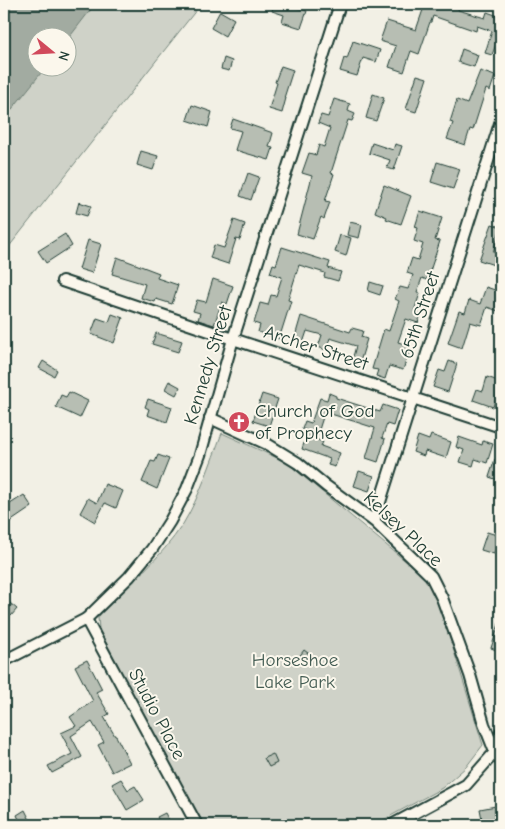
<svg xmlns="http://www.w3.org/2000/svg" width="505" height="829" viewBox="0 0 505 829" font-family="'Comic Neue',sans-serif">
<rect width="100%" height="100%" fill="#f2f0e5"/>
<filter id="ink" filterUnits="userSpaceOnUse"><feTurbulence type="fractalNoise" baseFrequency=".02" numOctaves="2"/><feDisplacementMap in="SourceGraphic" scale="10" xChannelSelector="R" yChannelSelector="G"/><feConvolveMatrix kernelMatrix="1 2 1 2 8 2 1 2 1" color-interpolation-filters="sRGB"/></filter>
<g filter="url(#ink)">
<!-- green -->
<g fill="#cfd2c8" stroke="#77887e" fill-rule="evenodd">
<path d="M4,4H201L4,253ZM38,38H68V68H38Z"/>
<path d="M222,433L286,462L426,578L440,606L483,745L466,767L442,788L374,825H201L99,629L98,618L101,610C130,584 161,558 183,524C200,496 210,464 222,433Z"/>
</g>
<!-- water -->
<polygon fill="#a2aba1" stroke="#6e7f75" points="4,4 95,4 68,39 68,38 38,38 38,68 45,68 4,119"/>
<!-- building -->
<g fill="#b7beb3" stroke="#1f3d34">
<polygon points="274,4 285,4 307,11 301,28 282,22 284,15 272,11"/>
<polygon points="425,4 460,4 458,10 485,18 487,12 501,17 501,45 496,44 492,55 485,53 492,31 477,26 476,31 433,16 431,22 430,22 419,54 411,51 404,72 389,67 396,46 380,41 387,21 416,30"/>
<polygon points="220,11 234,19 225,36 211,28"/>
<polygon points="353,41 380,50 376,62 363,58 357,76 340,71 344,58 347,59"/>
<polygon points="462,49 478,55 474,67 458,62"/>
<polygon points="224,58 232,61 229,71 221,69"/>
<polygon points="281,66 293,70 284,98 286,98 282,113 269,109 277,83 275,82"/>
<polygon points="480,71 495,76 490,91 486,89 473,130 470,129 465,145 447,139 453,123 450,122 457,100 467,104"/>
<polygon points="417,75 427,78 416,112 406,109"/>
<polygon points="373,94 384,98 376,121 366,118"/>
<polygon points="334,99 350,104 348,111 355,114 352,121 348,120 338,151 331,173 334,174 325,201 330,202 324,219 321,217 313,239 297,234 312,176 302,173 309,153 316,155 319,145 324,147 330,128 318,123 321,115 328,117"/>
<polygon points="192,105 212,112 208,127 187,120"/>
<polygon points="233,119 273,133 269,147 273,148 269,160 235,150 241,131 230,128"/>
<polygon points="372,143 393,150 395,144 402,146 394,170 387,168 390,160 369,153"/>
<polygon points="141,151 158,156 153,170 137,165"/>
<polygon points="437,162 460,169 453,189 431,182"/>
<polygon points="248,173 259,177 251,200 240,196"/>
<polygon points="384,185 411,196 401,224 386,219 387,217 375,212"/>
<polygon points="79,202 91,206 87,216 76,213"/>
<polygon points="420,211 442,218 435,240 440,241 427,280 422,278 417,292 420,293 414,312 421,314 418,323 406,319 398,342 411,346 403,370 389,366 385,379 376,376 378,370 372,369 384,329 389,331 399,301 395,299 400,287 408,289 413,275 407,273 412,258 418,260 423,244 414,241 418,228 415,227"/>
<polygon points="234,220 245,224 240,240 236,239 228,264 210,258 214,245 224,248"/>
<polygon points="350,222 362,225 359,238 347,235"/>
<polygon points="492,224 501,227 493,252 501,254 497,266 479,260"/>
<polygon points="65,234 72,246 46,263 38,251"/>
<polygon points="340,235 351,238 346,256 335,252"/>
<polygon points="88,240 101,244 92,273 79,269"/>
<polygon points="282,247 330,262 328,268 341,272 338,281 324,277 325,273 299,265 288,300 291,301 279,339 258,332 260,325 254,323 260,303 268,305 271,295 276,296 282,277 270,273 273,264 276,265"/>
<polygon points="117,257 159,273 157,278 178,285 172,304 156,299 155,302 141,298 145,284 112,274"/>
<polygon points="213,279 233,286 227,304 222,302 214,325 198,320 200,313 193,311 197,300 206,302"/>
<polygon points="370,282 383,286 380,295 368,291"/>
<polygon points="486,287 501,292 501,312 487,307 481,325 470,322 462,348 448,343 459,311 465,313 469,300 480,304"/>
<polygon points="112,314 123,318 114,343 91,334 97,318 109,322"/>
<polygon points="301,316 350,332 352,328 363,331 361,337 367,339 360,362 352,360 356,346 330,338 326,350 318,347 322,335 307,331 303,343 294,340"/>
<polygon points="156,333 182,341 178,352 152,344"/>
<polygon points="43,361 57,370 54,376 39,368"/>
<polygon points="449,361 457,364 448,392 433,387 439,370 445,372"/>
<polygon points="487,377 501,382 493,407 473,400 477,389 483,391"/>
<polygon points="169,381 180,387 176,395 165,389"/>
<polygon points="69,392 88,401 80,418 56,407 61,395 66,397"/>
<polygon points="329,393 336,396 336,398 380,412 383,405 398,410 393,426 387,424 382,438 385,439 378,462 366,458 375,428 331,414 330,416 324,414 316,439 323,442 321,446 340,453 335,467 328,465 330,459 302,449 308,431 302,429 305,421 311,423 320,398 327,400"/>
<polygon points="262,394 278,399 269,426 253,421"/>
<polygon points="148,399 172,407 167,422 147,415 149,409 145,407"/>
<polygon points="431,435 451,442 446,458 425,451 424,456 413,452 418,436 429,440"/>
<polygon points="459,437 482,445 483,441 493,444 487,463 475,459 473,466 460,462 464,450 456,447"/>
<polygon points="158,455 169,459 157,489 142,482 151,461 155,462"/>
<polygon points="495,459 501,461 501,481 489,477"/>
<polygon points="359,471 374,476 369,491 354,486"/>
<polygon points="105,484 123,491 116,508 105,503 95,522 80,513 88,498 97,503"/>
<polygon points="24,495 32,507 4,526 4,508"/>
<polygon points="487,532 500,536 494,554 481,550"/>
<polygon points="4,598 17,609 11,616 4,610"/>
<polygon points="500,621 501,621 501,652 491,648"/>
<polygon points="304,650 312,656 306,663 298,658"/>
<polygon points="87,660 102,689 96,692 109,714 104,717 115,736 116,736 130,763 112,772 98,745 104,742 92,722 71,736 82,757 52,773 48,766 72,754 61,733 76,726 70,717 93,701 75,666"/>
<polygon points="273,754 277,763 269,767 264,758"/>
<polygon points="121,779 128,790 135,786 144,800 127,810 112,784"/>
<polygon points="501,805 501,820 483,824 480,809"/>
<polygon points="25,810 30,820 21,824 17,815"/>
<polygon points="165,813 171,825 161,825 157,817"/>
</g>
<g fill="none" stroke-linecap="round" stroke-linejoin="round">
<!-- minor casing -->
<g stroke="#1f3d34" stroke-width="14">
<g id="minor">
<polyline points="62,281 233,339 501,427"/>
<polyline points="210,418 267,444 298,463 326,486 374,521 431,576 442,598 470,675 484,724 495,752 501,761"/>
<polyline points="374,521 501,120"/>
<polyline points="86,619 197,825"/>
<polyline points="4,661 86,619 129,577 152,549 170,521 187,489 200,455 233,339 340,4"/>
<polyline points="392,825 466,785 495,752 501,732"/>
</g>
</g>
<!-- minor -->
<use href="#minor" stroke="#fbf7ec" stroke-width="10"/>
</g>
</g>
<!-- icons -->
<defs>
<g id="church-disc" transform="scale(1.125)"><circle r="9.5" fill="#d1495b" stroke="#fbf7ec"/><path d="M-1.2-6h2.4v3.5h3.3v2.4h-3.3V6h-2.4V-.1h-3.3v-2.4h3.3Z" fill="#fff"/></g>
</defs>
<g fill-rule="evenodd">
<use href="#church-disc" x="239" y="422"/>
</g>
<g text-anchor="middle" dominant-baseline="central" stroke-width="4" stroke-linejoin="round" paint-order="stroke">
<!-- street labels -->
<g font-size="19" fill="#1f3d34" stroke="#fbf7ec">
<text transform="translate(420 315) rotate(-72)">65th Street</text>
<text transform="translate(316 348) rotate(18)">Archer Street</text>
<text transform="translate(208 365) rotate(-73)">Kennedy Street</text>
<text transform="translate(403 529) rotate(43)">Kelsey Place</text>
<text transform="translate(157 714) rotate(62)">Studio Place</text>
</g>
<!-- poi labels -->
<g font-size="19" fill="#1f3d34" stroke="#fbf7ec" text-anchor="start">
<text x="255" y="411">Church of God<tspan x="255" dy="22">of Prophecy</tspan></text>
</g>
<!-- park labels -->
<g font-size="19" fill="#425b52" stroke="#fbf7ec">
<text x="295" y="660">Horseshoe<tspan x="295" dy="22">Lake Park</tspan></text>
</g>
</g>
<!-- margin -->
<rect width="505" height="829" fill="none" stroke="#fbf7ec" stroke-width="20"/>
<rect x="10" y="10" width="485" height="809" fill="none" stroke="#1f3d34" stroke-width="2" filter="url(#ink)"/>
<!-- north arrow -->
<g transform="translate(52 52) rotate(108)"><circle r="24" fill="#fbf7ec" stroke="#a3ada2"/>
<path d="M0-4L9 19L0 12L-9 19Z" fill="#d1495b"/>
<text y="-8" font-size="14" font-weight="bold" text-anchor="middle" fill="#1f3d34">N</text>
</g>
</svg>
